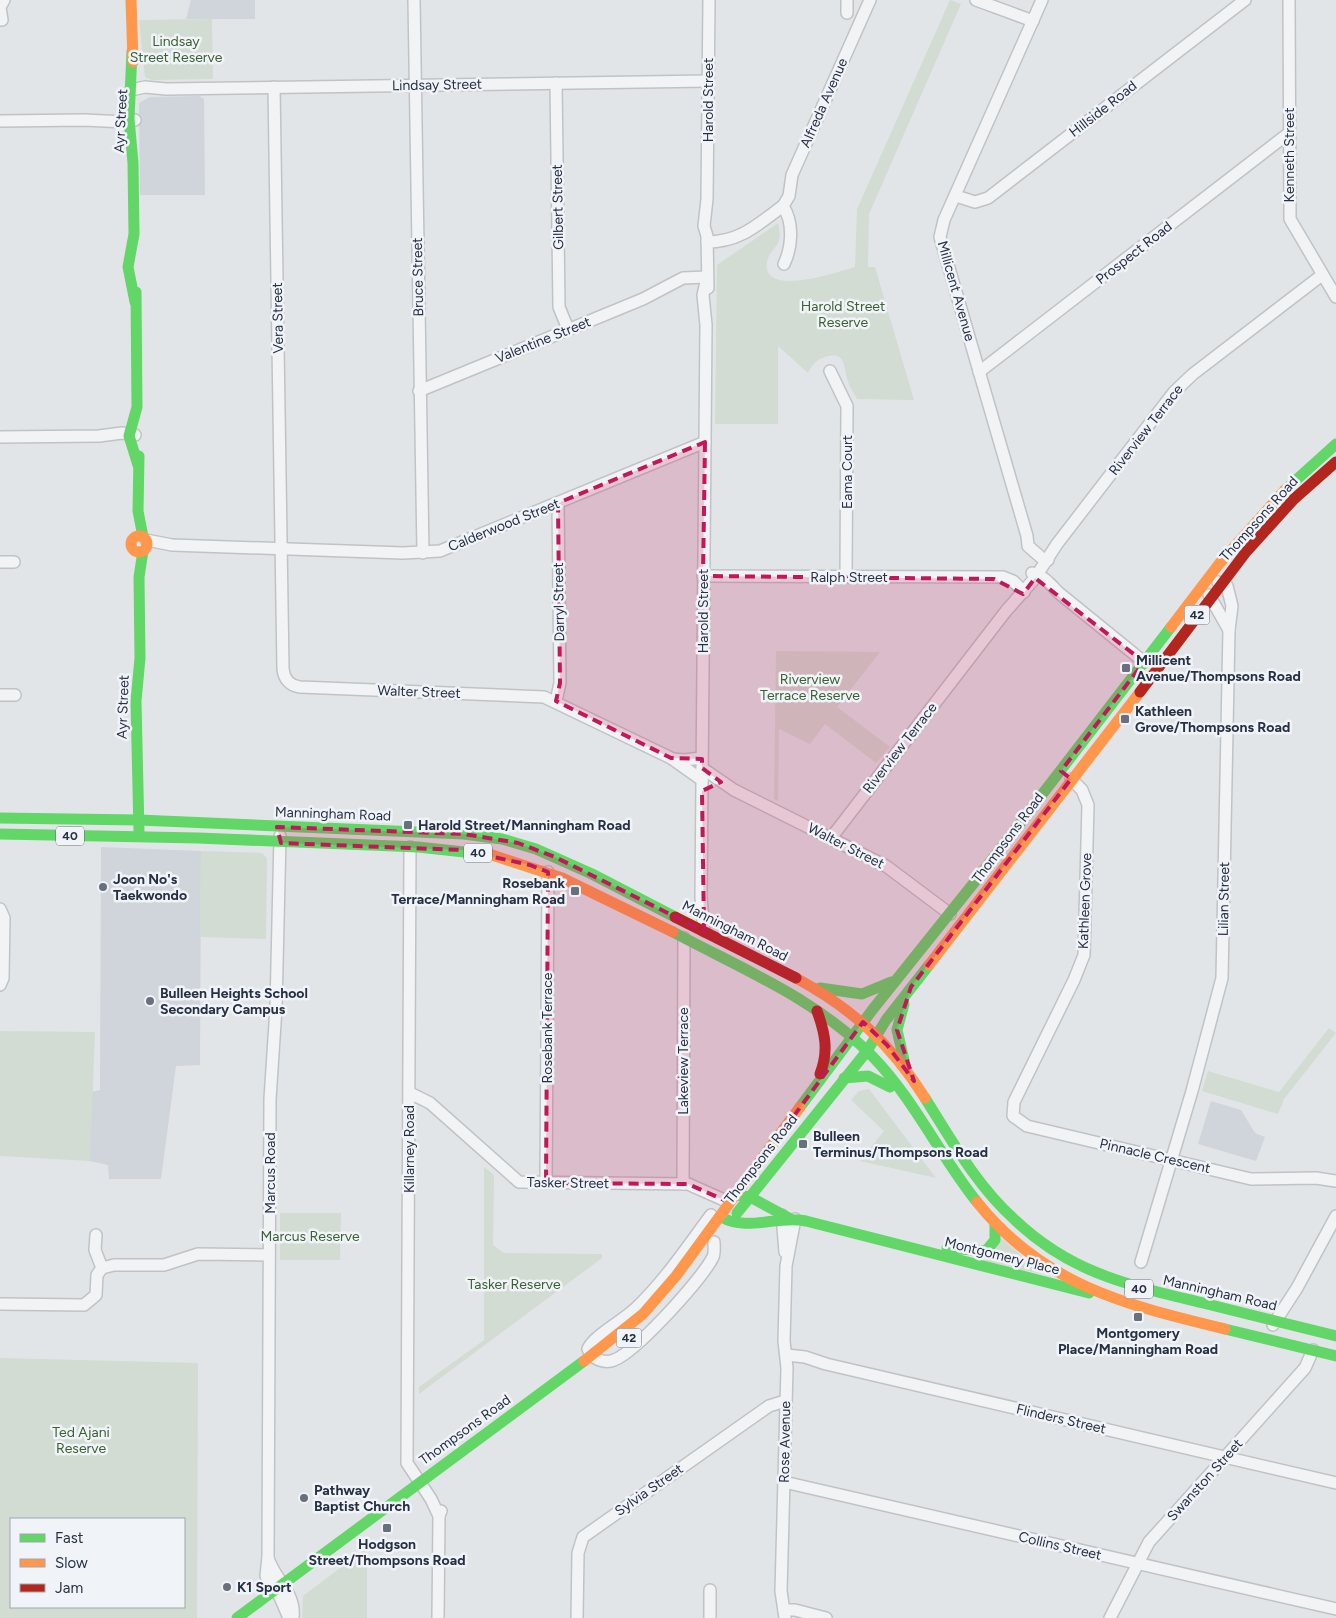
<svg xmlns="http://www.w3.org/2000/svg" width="1336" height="1618" viewBox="0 0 1336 1618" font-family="Figtree,sans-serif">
<rect width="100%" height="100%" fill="#e2e5e8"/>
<!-- built -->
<g fill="#d0d4db">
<polygon points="191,0 255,0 255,19 186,19"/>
<polygon points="199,96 204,99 205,195 140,195 139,103 150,97"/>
<polygon points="101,847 201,851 200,1065 176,1066 161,1179 109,1179 108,1165 90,1161 90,1092 100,1090"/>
<polygon points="1211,1101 1241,1110 1255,1133 1265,1137 1256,1161 1198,1144"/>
</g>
<!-- green -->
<g fill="#d2dcd2" fill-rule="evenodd">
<path d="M950,0L961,4L869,214L868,267H875L914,400L857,399C854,393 849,387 848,381C843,368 847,350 825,357C817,359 811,366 808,373L778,346V424H715L717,265L778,223C785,248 770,246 767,262C761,299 840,271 855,267L857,209Z"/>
<polygon points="212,19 213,79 152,80 145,77 139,20"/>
<polygon points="776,651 880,652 837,707 890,747 876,763 825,724 810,744 779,729 778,801 774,799"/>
<polygon points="201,851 262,853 267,858 266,939 200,937"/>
<polygon points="1329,1028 1336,1033 1284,1099 1278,1114 1202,1091 1208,1071 1279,1092"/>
<polygon points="0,1031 95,1032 90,1161 0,1156"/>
<polygon points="869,1089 936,1178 860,1161 884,1131 851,1100 859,1091"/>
<polygon points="484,1167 494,1175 493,1245 504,1253 602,1254 602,1258 419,1394 419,1387 484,1340"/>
<polygon points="280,1213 341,1213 340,1260 280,1260"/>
<polygon points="1001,1238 1043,1274 984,1263"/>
<path d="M0,1358L198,1363L197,1618H0ZM184,1519V1607H11V1519Z"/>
<polygon points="367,1548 367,1618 302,1618 303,1596"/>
</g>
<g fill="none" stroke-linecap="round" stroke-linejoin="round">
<!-- street casing -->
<g stroke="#c0c3c6" stroke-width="14">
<g id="street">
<polyline points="414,0 423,553"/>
<polyline points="976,0 1033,21"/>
<polyline points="1042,0 944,220 940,237 1027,536 1028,546 1043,559 1048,560"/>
<polyline points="1289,0 1290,219 1336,297"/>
<polyline points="847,13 847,0"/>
<polyline points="2,20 0,7 4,0"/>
<polyline points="556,83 559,307 568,329"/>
<path d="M274,87L283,669C284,679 290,686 300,687L544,697L671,758L702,780"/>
<polyline points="131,90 145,87 166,89 708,81"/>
<polyline points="0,121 84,120 125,122 135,120"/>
<polyline points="956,196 975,202 988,198 1245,0"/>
<path d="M783,206C794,223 792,247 784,264"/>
<path d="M707,242C740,242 757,225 783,206L789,196L792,175L870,0"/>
<polyline points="708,288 707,236 704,226 707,199 709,0"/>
<polyline points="830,371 847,406 846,577"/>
<polyline points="979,372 1289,133"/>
<polyline points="419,391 643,299 683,278 706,277"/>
<polyline points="0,437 99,436 122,433 135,435"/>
<polyline points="146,540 172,545 403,553 440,551 705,442"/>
<polyline points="0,562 14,562"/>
<path d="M1032,573C1043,575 1051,585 1059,593L1144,662"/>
<polyline points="703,576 1003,577 1013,581 1024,592"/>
<polyline points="1209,595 1229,630"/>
<polyline points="0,695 15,695"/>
<polyline points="556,701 560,683 558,503"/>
<polyline points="673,759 684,760 702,758"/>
<polyline points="702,768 734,790 886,866 950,914"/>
<polyline points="1071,779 1082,790 1088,805 1084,955 1074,980 1014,1102 1013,1116 1027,1126 1251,1179 1316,1178 1336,1181"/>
<polyline points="280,836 276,1008 270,1099 268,1557 266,1576 280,1597 289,1618"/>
<polyline points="831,838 1006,611 1035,578 1057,544 1174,392 1193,374 1322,275"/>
<polyline points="410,847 407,1463 431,1499 439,1516"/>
<polyline points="0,909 4,918 3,978 0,985"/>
<polyline points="704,931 701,897 706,325 703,295 706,282"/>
<polyline points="410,1093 430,1103 519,1182 688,1184 724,1200"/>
<polyline points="546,1183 548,872"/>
<polyline points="683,1184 684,938"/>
<path d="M711,1215C687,1247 664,1282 635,1309C624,1320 593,1336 588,1349C591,1359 605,1364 614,1360C636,1352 702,1279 713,1257C715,1253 714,1247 714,1242"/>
<polyline points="782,1215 785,1252"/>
<polyline points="96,1235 95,1250 102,1268 114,1265 164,1265 198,1254 269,1255"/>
<polyline points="1141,1262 1192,1091 1222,978 1229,630 1232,606 1227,586 1218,582"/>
<polyline points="0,1304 84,1305 96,1295 97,1275 102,1268"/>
<polyline points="1273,1325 1297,1288 1336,1216"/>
<polyline points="787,1355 805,1357 826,1364 1336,1483"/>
<polyline points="784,1482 1336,1609"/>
<path d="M268,1558C275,1580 296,1593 293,1618"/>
<polyline points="784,1610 795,1610 826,1618"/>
<polyline points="438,1618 439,1516 441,1511"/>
<polyline points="577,1618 578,1553 583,1537 769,1406 785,1401"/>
<polyline points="710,1618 710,1590"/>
<polyline points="785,1618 781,1591 787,1368 784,1341 786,1266 795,1219"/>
<polyline points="1110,1618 1149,1542 1305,1368 1313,1350"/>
</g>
</g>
<!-- street -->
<use href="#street" stroke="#f2f3f4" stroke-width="11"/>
<!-- fast -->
<g stroke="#63d668" stroke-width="11">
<polyline points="132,51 129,119 133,163 134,234 128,267 135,302"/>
<polyline points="136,292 137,407 129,436 138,465"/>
<polyline points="139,456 138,511 143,537"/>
<polyline points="1285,490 1336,444"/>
<polyline points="0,818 139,820 464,834 502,839 536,849 592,874 675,917"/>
<polyline points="139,833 136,701 140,658 139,577 143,551"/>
<polyline points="0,834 198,838 418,847 492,855"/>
<path d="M673,932C742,969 817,999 873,1057C914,1099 940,1156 977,1202"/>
<polyline points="820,988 862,994 891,982"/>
<polyline points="904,1004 897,1030 904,1060"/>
<polyline points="844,1078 868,1076 890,1087"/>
<path d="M925,1098C952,1141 977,1186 1015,1220C1072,1274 1129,1285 1203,1303C1247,1314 1292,1325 1336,1336"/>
<polyline points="800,1107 873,1009 977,879 1171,627"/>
<polyline points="737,1195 750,1197 789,1218"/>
<polyline points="737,1213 867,1051 886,1020 929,965"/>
<path d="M721,1217C748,1232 777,1215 806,1221L1089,1293"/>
<polyline points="947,1248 986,1251 995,1240 995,1224"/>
<polyline points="1225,1329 1336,1356"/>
<polyline points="237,1618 584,1361"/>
</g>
<!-- slow -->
<g stroke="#ff974d" stroke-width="11">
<polyline points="131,0 133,62"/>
<circle cx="139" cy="544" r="8"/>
<polyline points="1171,627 1219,564 1285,490"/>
<polyline points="492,855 562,878 673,932"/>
<polyline points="929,965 1140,692"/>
<path d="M796,978C853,1009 891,1044 925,1098"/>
<path d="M977,1202C1044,1286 1127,1305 1225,1329"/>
<polyline points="584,1361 643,1314 676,1276 800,1107"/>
</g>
<!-- jam -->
<g stroke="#b3261e" stroke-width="11">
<polyline points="1140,692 1246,552 1294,499 1336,462"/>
<polyline points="675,917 796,978"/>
<path d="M817,1011C825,1033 829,1051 820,1074"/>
</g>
</g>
<!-- marked area -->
<path fill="#c2185b" fill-opacity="0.2" stroke="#c2185b" stroke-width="4" stroke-dasharray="10 6" stroke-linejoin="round" d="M705,442L703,576L994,579L1023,594L1035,578L1144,662L1061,771L1071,779L911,987L897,1030L914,1081L887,1045L863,1022L746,1181L724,1200L688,1184L546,1183L548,872L530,865L462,850L281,843L277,827L464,834L518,843L555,857L704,931L702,791L721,782L702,768V759L671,758L556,701L560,683L558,503Z"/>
<!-- markers -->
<g fill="#68707d" stroke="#f0f3f7" stroke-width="2">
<rect x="1121" y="663" width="10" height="10" rx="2.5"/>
<rect x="1120" y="714" width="10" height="10" rx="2.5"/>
<rect x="403" y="820" width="10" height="10" rx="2.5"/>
<circle cx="103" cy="887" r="5"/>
<rect x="570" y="886" width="10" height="10" rx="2.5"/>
<circle cx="150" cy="1001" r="5"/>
<rect x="798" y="1139" width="10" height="10" rx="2.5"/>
<rect x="1133" y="1312" width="10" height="10" rx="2.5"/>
<circle cx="304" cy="1498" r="5"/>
<rect x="382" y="1523" width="10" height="10" rx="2.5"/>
<circle cx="227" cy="1587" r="5"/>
</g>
<g text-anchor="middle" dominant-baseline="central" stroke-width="5" stroke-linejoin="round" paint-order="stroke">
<!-- shield labels -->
<g fill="#f0f3f7" stroke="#636b79" stroke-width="1">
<rect x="1184.5" y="605.5" width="25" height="19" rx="4"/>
<rect x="56" y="826.5" width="28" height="19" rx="4"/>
<rect x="464" y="843.5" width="28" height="19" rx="4"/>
<rect x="1125" y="1279.5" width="28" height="19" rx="4"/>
<rect x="616.5" y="1328.5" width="25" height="19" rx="4"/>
</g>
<g font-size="12" font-weight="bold" fill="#273143">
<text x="1197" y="615">42</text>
<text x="70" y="836">40</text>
<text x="478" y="853">40</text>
<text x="1139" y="1289">40</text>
<text x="629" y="1338">42</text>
</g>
<!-- park labels -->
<g font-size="14" fill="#3b6033" stroke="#f0f3f7">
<text x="176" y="41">Lindsay<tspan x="176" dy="16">Street Reserve</tspan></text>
<text x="843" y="306">Harold Street<tspan x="843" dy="16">Reserve</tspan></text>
<text x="810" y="679">Riverview<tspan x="810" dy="16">Terrace Reserve</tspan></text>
<text x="310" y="1236">Marcus Reserve</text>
<text x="514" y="1284">Tasker Reserve</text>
<text x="81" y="1432">Ted Ajani<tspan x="81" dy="16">Reserve</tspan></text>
</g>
<!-- street labels -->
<g font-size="14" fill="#273143" stroke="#f0f3f7">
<text transform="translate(437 85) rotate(-1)">Lindsay Street</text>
<text transform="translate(708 100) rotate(-90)">Harold Street</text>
<text transform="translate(824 103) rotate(-66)">Alfreda Avenue</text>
<text transform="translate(1103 109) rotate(-38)">Hillside Road</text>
<text transform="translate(121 121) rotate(-87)">Ayr Street</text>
<text transform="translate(1289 155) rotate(-90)">Kenneth Street</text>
<text transform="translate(558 207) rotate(-91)">Gilbert Street</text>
<text transform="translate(1134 253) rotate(-38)">Prospect Road</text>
<text transform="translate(418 277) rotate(-91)">Bruce Street</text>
<text transform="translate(956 291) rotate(74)">Millicent Avenue</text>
<text transform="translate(278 318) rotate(-91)">Vera Street</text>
<text transform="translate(543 340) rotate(-22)">Valentine Street</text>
<text transform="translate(1146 430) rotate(-52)">Riverview Terrace</text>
<text transform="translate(847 472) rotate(-90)">Eama Court</text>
<text transform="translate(1259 519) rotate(-48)">Thompsons Road</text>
<text transform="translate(504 525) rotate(-22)">Calderwood Street</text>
<text x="849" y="577">Ralph Street</text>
<text transform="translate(559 602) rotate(-91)">Darryl Street</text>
<text transform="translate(703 611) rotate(-90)">Harold Street</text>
<text transform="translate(419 692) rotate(2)">Walter Street</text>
<text transform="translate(123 707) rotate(-88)">Ayr Street</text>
<text transform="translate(900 748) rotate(-52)">Riverview Terrace</text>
<text transform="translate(333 814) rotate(2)">Manningham Road</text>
<text transform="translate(1008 838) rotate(-53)">Thompsons Road</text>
<text transform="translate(846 846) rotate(27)">Walter Street</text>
<text transform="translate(1224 899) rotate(-89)">Lilian Street</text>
<text transform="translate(1085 901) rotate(-88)">Kathleen Grove</text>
<text transform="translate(735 931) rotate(27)">Manningham Road</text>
<text transform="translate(547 1028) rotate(-90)">Rosebank Terrace</text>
<text transform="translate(683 1061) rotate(-90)">Lakeview Terrace</text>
<text transform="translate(409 1149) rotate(-90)">Killarney Road</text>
<text transform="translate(1155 1156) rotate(13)">Pinnacle Crescent</text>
<text transform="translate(761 1159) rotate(-52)">Thompsons Road</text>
<text transform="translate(270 1173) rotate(-90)">Marcus Road</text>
<text transform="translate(568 1183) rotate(1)">Tasker Street</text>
<text transform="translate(1002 1256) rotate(14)">Montgomery Place</text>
<text transform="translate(1220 1293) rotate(13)">Manningham Road</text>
<text transform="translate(1061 1419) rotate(13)">Flinders Street</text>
<text transform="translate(465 1430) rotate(-36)">Thompsons Road</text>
<text transform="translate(785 1442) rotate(-89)">Rose Avenue</text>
<text transform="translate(1205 1480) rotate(-48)">Swanston Street</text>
<text transform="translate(649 1490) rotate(-35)">Sylvia Street</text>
<text transform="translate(1060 1546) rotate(13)">Collins Street</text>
</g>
<!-- poi labels -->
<g font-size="14" font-weight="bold" fill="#273143" stroke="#f0f3f7" text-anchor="start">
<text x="1136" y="660">Millicent<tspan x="1136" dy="16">Avenue/Thompsons Road</tspan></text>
<text x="1135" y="711">Kathleen<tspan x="1135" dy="16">Grove/Thompsons Road</tspan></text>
<text x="418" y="825">Harold Street/Manningham Road</text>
<text x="113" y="879">Joon No's<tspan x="113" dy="16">Taekwondo</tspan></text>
<text x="565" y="883" text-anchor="end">Rosebank<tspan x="565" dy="16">Terrace/Manningham Road</tspan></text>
<text x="160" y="993">Bulleen Heights School<tspan x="160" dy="16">Secondary Campus</tspan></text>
<text x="813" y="1136">Bulleen<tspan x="813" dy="16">Terminus/Thompsons Road</tspan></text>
<text x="1138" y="1333" text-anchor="middle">Montgomery<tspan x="1138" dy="16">Place/Manningham Road</tspan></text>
<text x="314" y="1490">Pathway<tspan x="314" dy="16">Baptist Church</tspan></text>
<text x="387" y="1544" text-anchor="middle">Hodgson<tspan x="387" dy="16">Street/Thompsons Road</tspan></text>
<text x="237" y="1587">K1 Sport</text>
</g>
</g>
<!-- legend -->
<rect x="10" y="1518" width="175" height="90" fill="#f0f3f7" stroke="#a0a5af"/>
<rect x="20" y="1534" width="25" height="8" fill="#63d668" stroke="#a0a5af"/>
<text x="55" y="1543" font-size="15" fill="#273143">Fast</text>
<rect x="20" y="1559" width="25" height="8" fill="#ff974d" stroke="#a0a5af"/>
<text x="55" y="1568" font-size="15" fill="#273143">Slow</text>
<rect x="20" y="1584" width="25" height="8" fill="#b3261e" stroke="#a0a5af"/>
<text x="55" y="1593" font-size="15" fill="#273143">Jam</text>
</svg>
